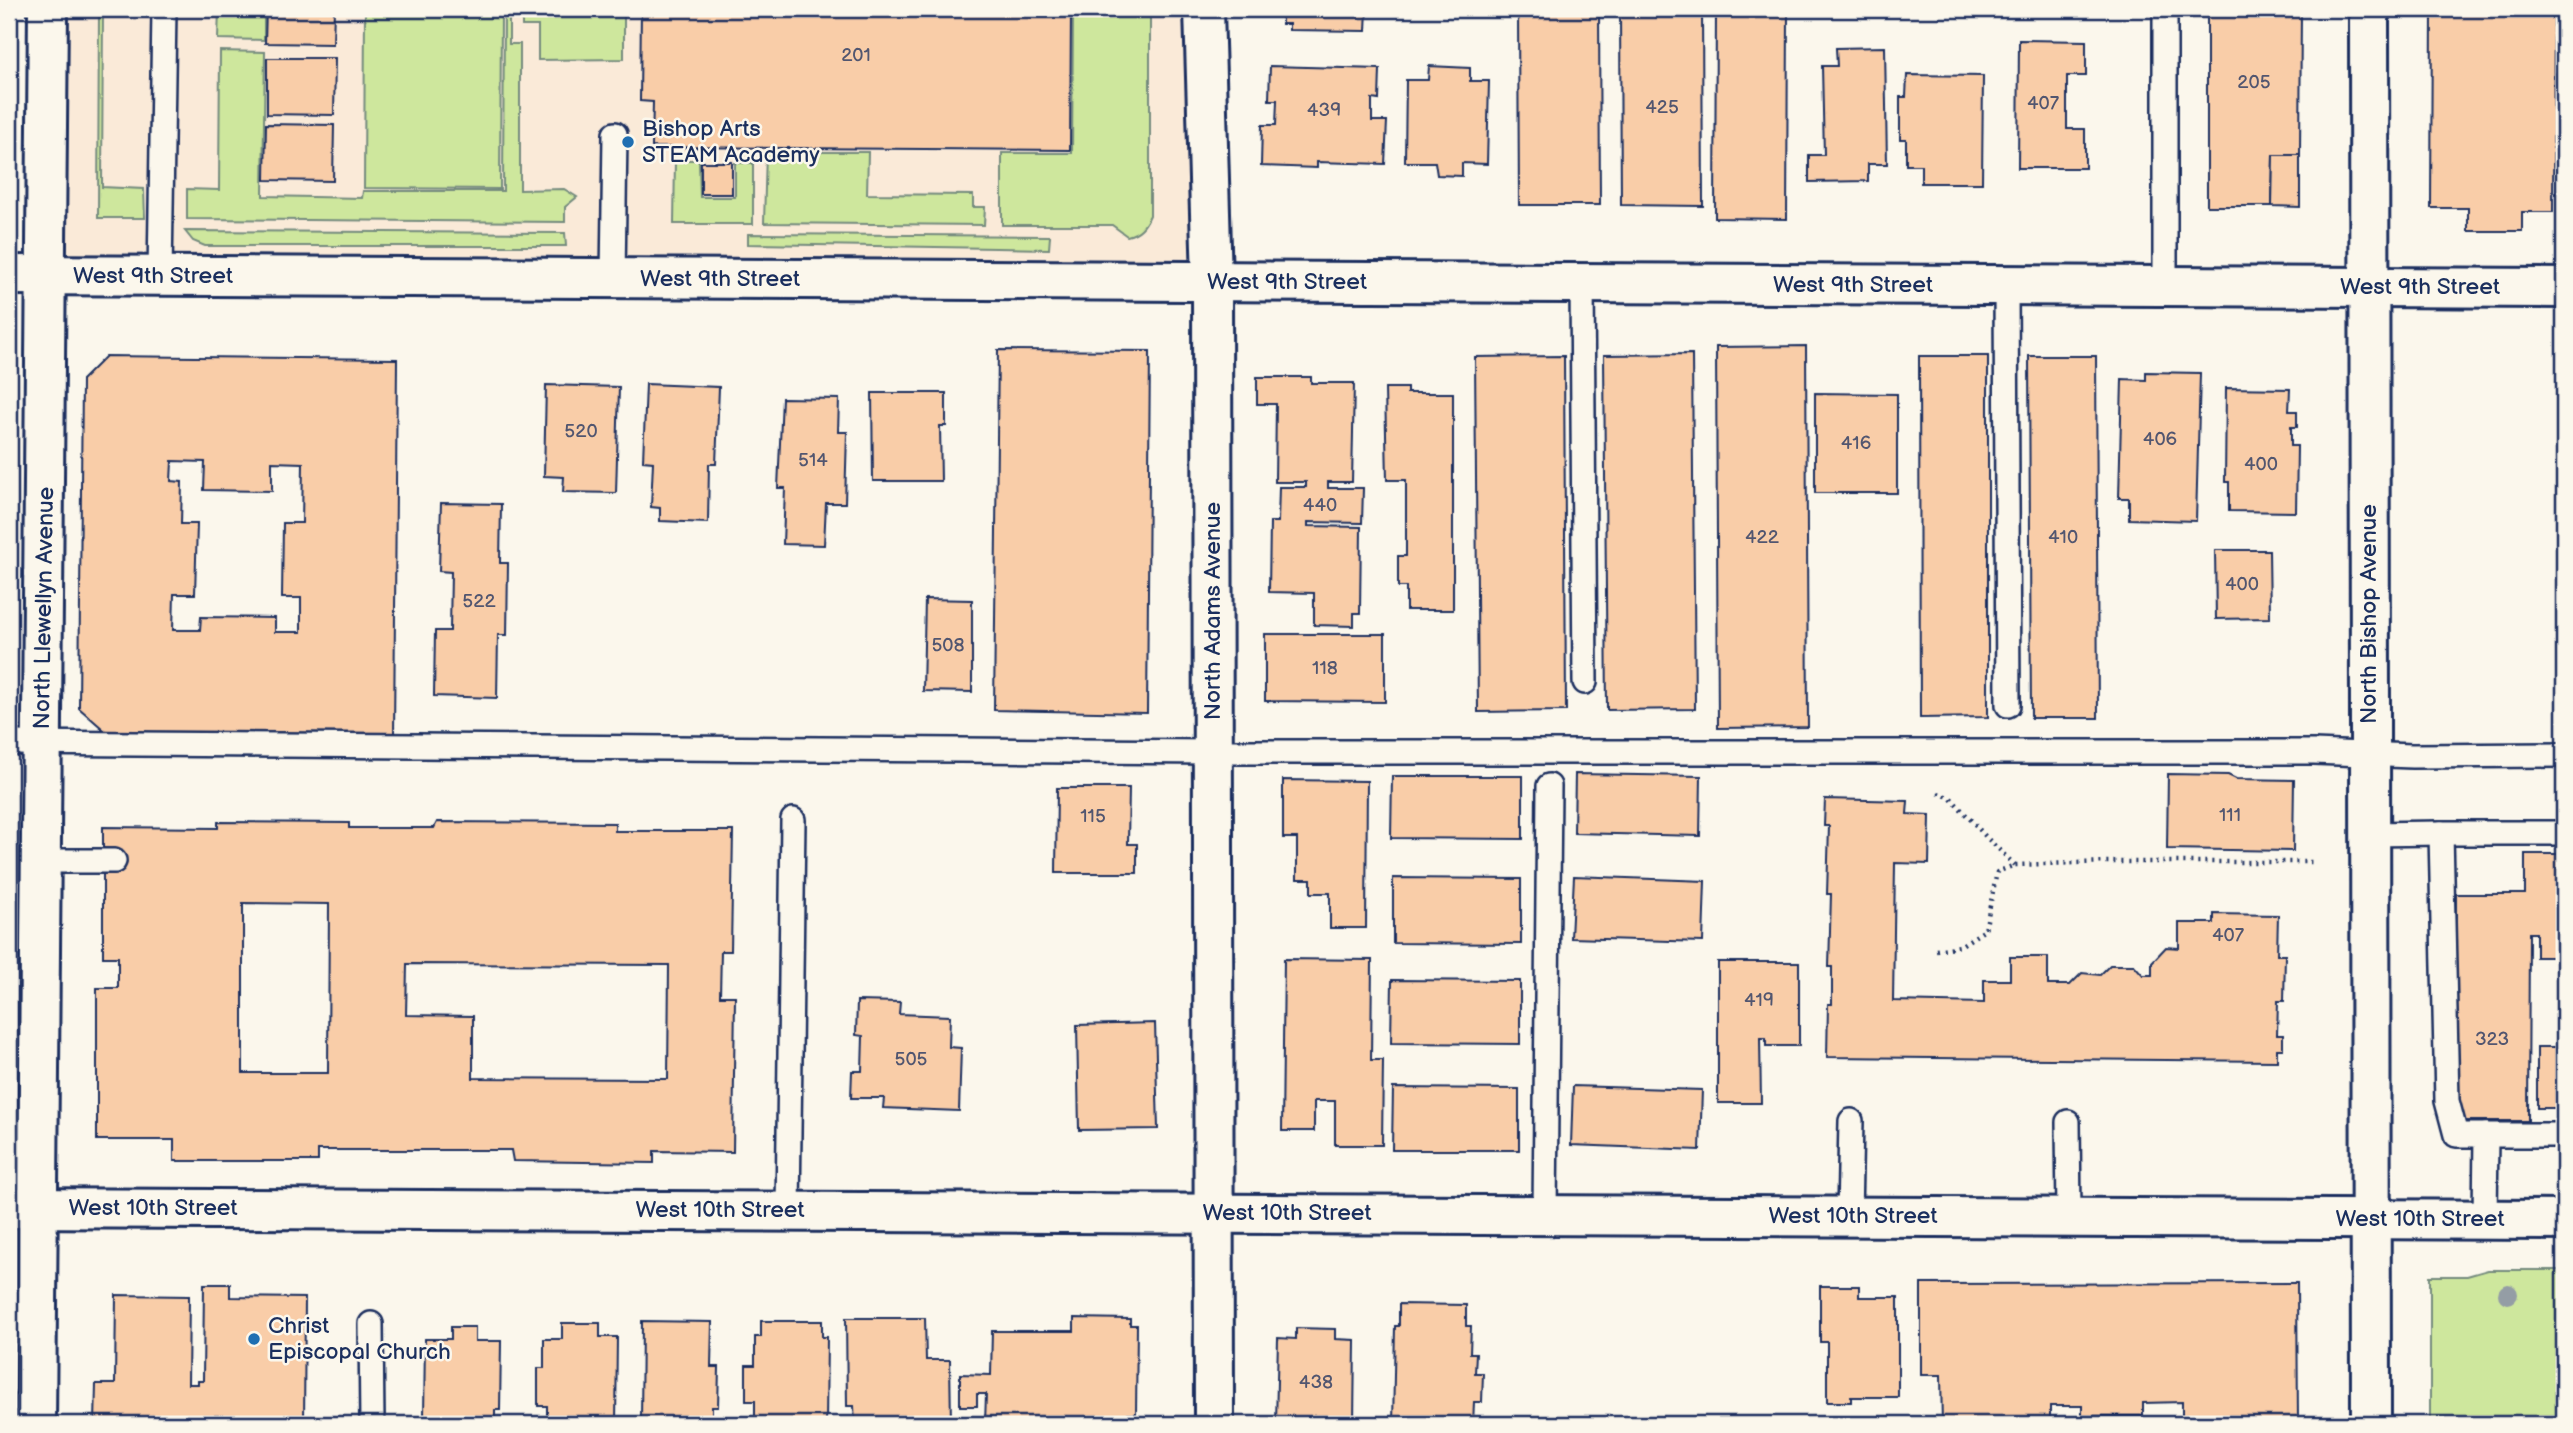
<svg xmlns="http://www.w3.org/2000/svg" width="2573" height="1433" viewBox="0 0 2573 1433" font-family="'Balsamiq Sans',sans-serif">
<rect width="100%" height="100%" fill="#fbf7ec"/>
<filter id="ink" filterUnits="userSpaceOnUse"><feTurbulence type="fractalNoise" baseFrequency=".0143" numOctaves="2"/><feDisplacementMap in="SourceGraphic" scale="14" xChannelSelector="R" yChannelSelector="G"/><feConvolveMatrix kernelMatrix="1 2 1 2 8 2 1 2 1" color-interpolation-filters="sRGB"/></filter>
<g filter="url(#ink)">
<!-- built -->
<polygon fill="#faead8" points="47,9 1205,9 1212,281 48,275"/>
<!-- green -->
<g fill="#cee79d" stroke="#748b7e" stroke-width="2">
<polygon points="99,9 103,9 102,187 144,189 145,218 98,218"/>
<polygon points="219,9 264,9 264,40 218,39"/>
<polygon points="365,9 501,9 500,189 364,188"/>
<polygon points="504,9 509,9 509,44 520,44 520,190 564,189 577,197 565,207 565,222 187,219 187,189 219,190 220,51 265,52 263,196 362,198 363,191 503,191"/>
<polygon points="522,9 624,9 624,59 538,60 538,26 522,26"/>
<path d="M1073,9H1150V215C1145,226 1140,233 1127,236L1112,225H1002V153H1072Z"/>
<polygon points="766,152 868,152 867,194 973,195 973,207 985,207 984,225 764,223"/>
<polygon points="675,160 699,160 700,197 735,197 735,163 753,163 753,224 674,224"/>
<polygon points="185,231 565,233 566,246 205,246 193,241"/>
<polygon points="748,234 1050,236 1049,249 748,244"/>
<polygon points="2488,1270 2564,1270 2564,1424 2430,1424 2430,1276 2467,1276"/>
</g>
<!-- building -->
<g fill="#f9cda8" stroke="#1b2f5e" stroke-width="2" fill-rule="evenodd">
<rect x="224" y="9" width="13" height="6"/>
<polygon points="266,9 334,9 333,44 265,43"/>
<polygon points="641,9 1071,9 1070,150 652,147 653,102 640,101"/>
<polygon points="1282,9 1367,9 1366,31 1289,30 1289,24 1282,24"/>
<polygon points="1518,9 1599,9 1600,205 1519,205"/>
<polygon points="1620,9 1702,9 1703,206 1621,205"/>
<polygon points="1716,9 1788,9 1787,219 1715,218"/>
<polygon points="2207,9 2301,9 2300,155 2273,155 2272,206 2207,206"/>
<polygon points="2432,9 2554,9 2553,212 2522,212 2522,231 2468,231 2468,208 2431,208"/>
<polygon points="2019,40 2086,41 2086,76 2067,76 2067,129 2085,129 2085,168 2018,168"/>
<polygon points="1885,47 1887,164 1868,164 1868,181 1809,182 1809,155 1824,155 1822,66 1837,66 1836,48"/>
<polygon points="267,58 335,58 334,115 267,114"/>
<polygon points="1270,66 1380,69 1379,100 1372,99 1372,121 1387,121 1385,164 1317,162 1317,168 1261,166 1262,125 1276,125 1277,100 1269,100"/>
<polygon points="1429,66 1470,68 1470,81 1489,81 1487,164 1462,163 1462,176 1437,175 1435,162 1405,162 1406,80 1428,80"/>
<polygon points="1907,75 1983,76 1982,183 1921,183 1921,165 1906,165 1906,139 1900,139 1900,97 1906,97"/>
<polygon points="266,124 334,125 333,181 265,180"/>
<polygon points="2273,155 2300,155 2300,207 2272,206"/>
<rect x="701" y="162" width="31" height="32"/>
<polygon points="1806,346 1808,727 1718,728 1716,347"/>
<polygon points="998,350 1150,351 1147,713 994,710"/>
<polygon points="1692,354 1695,709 1607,710 1604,355"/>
<path d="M106,356L397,359L394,737L111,736L79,708L82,380ZM172,461L205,462L204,490L272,491V462L303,463L302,523H283L282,598H301V632H275V618L201,617L200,630H173L174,594H195L197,524H181L182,482L171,481Z"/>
<polygon points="1564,356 1566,711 1478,712 1475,357"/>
<polygon points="1919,356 1988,356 1988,717 1920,718"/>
<polygon points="2029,356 2096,356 2098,718 2031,718"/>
<polygon points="2146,372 2200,373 2196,521 2129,519 2129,498 2119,498 2122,379 2146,380"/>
<polygon points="1257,377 1311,377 1311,383 1354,383 1352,482 1328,482 1328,488 1363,488 1362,523 1308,522 1308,526 1361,527 1360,613 1354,613 1354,626 1314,625 1314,593 1269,592 1270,522 1278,522 1279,487 1306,487 1306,482 1275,482 1276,404 1257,404"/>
<polygon points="646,384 719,387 716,464 709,464 708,523 660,521 660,508 651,507 653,462 643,461"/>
<polygon points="546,385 619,387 616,493 563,492 564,477 544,476"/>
<polygon points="1385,388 1407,388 1407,393 1453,393 1453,610 1406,610 1406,587 1398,587 1398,556 1406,556 1406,480 1387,480"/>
<polygon points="2226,388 2290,389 2289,411 2297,411 2297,427 2291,427 2291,446 2297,446 2296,512 2229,511 2229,482 2225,482"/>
<polygon points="872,393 946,393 946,426 940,426 941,481 873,481"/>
<polygon points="1815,393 1897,394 1897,493 1815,493"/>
<polygon points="782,398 839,399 838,432 847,432 845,503 826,503 824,545 783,544 785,488 778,488"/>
<polygon points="441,503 501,504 500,563 508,563 507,635 498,635 497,698 434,696 435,631 450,631 451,572 439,571"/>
<polygon points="2215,550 2269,550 2270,618 2216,619"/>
<polygon points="925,599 972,600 972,692 923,691"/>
<polygon points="1265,634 1385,634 1385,702 1265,701"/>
<polygon points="1575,774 1701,776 1700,836 1574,833"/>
<polygon points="2168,774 2228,775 2236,779 2294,780 2293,851 2167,849"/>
<polygon points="1392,776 1523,776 1523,839 1391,838"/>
<polygon points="1283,780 1367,781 1366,928 1330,928 1330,893 1311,893 1311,879 1297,879 1297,838 1283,838"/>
<polygon points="1057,788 1129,788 1128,844 1137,844 1137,873 1056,873"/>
<polygon points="1825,799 1908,801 1907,814 1930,815 1929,864 1895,863 1893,1001 1984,1003 1984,980 2010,980 2010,957 2048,957 2048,985 2070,985 2082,973 2100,975 2110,965 2134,965 2143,975 2152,975 2152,962 2166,947 2179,948 2179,923 2214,923 2214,914 2278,915 2277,955 2285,955 2284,1001 2278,1001 2277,1035 2283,1035 2283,1049 2277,1049 2277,1061 1827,1057 1828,1004 1832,1004 1832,967 1829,967 1831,894 1827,894 1829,826 1824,826"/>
<path d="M218,822L349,823V828H434L437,822L615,823V831H733L731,951H721L720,996H735L733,1152L654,1151V1163L513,1161L511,1150H318V1161H174V1140H97V988H118V957H103V827L218,828ZM243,903L329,904L328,1073H243ZM407,964L669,965L668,1079L473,1078V1016L406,1015Z"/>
<polygon points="2525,854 2564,854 2564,957 2536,957 2536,933 2529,933 2528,1121 2455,1121 2456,894 2525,894"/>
<polygon points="1574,876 1705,881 1703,942 1571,938"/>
<polygon points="1393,878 1521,879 1521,944 1393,943"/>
<polygon points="1284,959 1372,960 1371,1060 1383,1060 1382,1145 1335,1145 1335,1101 1314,1101 1314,1131 1282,1131"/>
<polygon points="1718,962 1799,962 1799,1046 1766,1046 1766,1038 1760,1038 1761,1103 1718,1103"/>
<polygon points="1392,980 1520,981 1520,1044 1391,1043"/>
<polygon points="857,1001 900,1002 899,1014 950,1016 949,1047 961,1048 959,1111 883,1108 884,1098 851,1098 852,1071 862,1071 863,1036 856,1035"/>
<polygon points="1155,1023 1158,1129 1079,1130 1077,1025"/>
<rect x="2537" y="1047" width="27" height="61"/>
<polygon points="1573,1086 1702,1090 1700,1150 1571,1145"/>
<polygon points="1393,1088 1519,1089 1519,1150 1392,1150"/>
<polygon points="2297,1283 2298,1424 2182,1424 2182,1402 2143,1403 2143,1416 2082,1416 2082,1406 2050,1406 2050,1424 1942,1424 1941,1375 1921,1375 1921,1284"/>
<polygon points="204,1284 230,1284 230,1297 305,1298 304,1424 95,1424 96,1384 115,1384 116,1295 189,1296 188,1384 198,1384 198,1381 203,1381"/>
<polygon points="1820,1286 1859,1286 1859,1297 1898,1297 1898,1397 1851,1397 1851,1402 1827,1402 1827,1342 1820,1342"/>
<polygon points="1399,1304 1466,1305 1466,1326 1471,1326 1470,1353 1476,1353 1475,1373 1483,1373 1482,1402 1474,1402 1473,1424 1393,1424 1395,1326 1399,1326"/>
<polygon points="846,1318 925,1318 926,1360 950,1360 951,1424 855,1424 854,1406 847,1406"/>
<polygon points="1074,1318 1130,1319 1130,1325 1137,1325 1136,1414 1128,1414 1128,1424 985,1424 986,1394 977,1394 977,1406 960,1406 960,1374 991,1375 992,1331 1074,1331"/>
<polygon points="642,1321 712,1322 711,1367 719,1367 718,1407 712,1407 712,1424 641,1424"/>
<polygon points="761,1321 822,1321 822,1337 827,1337 826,1424 755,1424 755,1401 746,1401 746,1365 755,1365 755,1337 761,1337"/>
<polygon points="562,1323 600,1323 600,1337 617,1337 616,1424 547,1424 547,1406 538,1406 538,1368 544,1368 544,1339 562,1339"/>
<polygon points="451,1327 475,1327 475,1341 501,1341 500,1410 495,1410 495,1418 501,1418 501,1424 417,1424 417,1418 424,1418 425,1339 451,1339"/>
<polygon points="1296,1328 1335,1329 1335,1339 1355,1340 1354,1424 1276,1424 1278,1338 1296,1339"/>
</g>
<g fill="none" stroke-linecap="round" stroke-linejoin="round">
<!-- service casing -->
<g stroke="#1b2f5e" stroke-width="28">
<g id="service">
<polyline points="2165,9 2165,286"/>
<polyline points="160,276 164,9"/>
<polyline points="613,278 615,134"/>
<polyline points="1582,283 1585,682"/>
<polyline points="2006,286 2008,705"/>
<polyline points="9,743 1213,752 2314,752 2412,756 2564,755"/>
<polyline points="2564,833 2441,833 2447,1101 2456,1135 2564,1135"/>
<polyline points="2369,834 2441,833"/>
<polyline points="41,861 114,861"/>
<polyline points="2068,1122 2069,1217"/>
<polyline points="788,1211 793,820"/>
<polyline points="1545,1213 1549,786"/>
<polyline points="1849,1216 1851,1121"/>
<polyline points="2485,1219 2486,1135"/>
<polyline points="371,1324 372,1424"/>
</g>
</g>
<!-- minor casing -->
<g stroke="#1b2f5e" stroke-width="44">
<g id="minor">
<polyline points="1204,9 1212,281 1214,1424"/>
<polyline points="2369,9 2371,1424"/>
<polyline points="9,275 2564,288"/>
<polyline points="9,1208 2564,1220"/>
<polyline points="36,1424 48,9"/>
</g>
</g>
<!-- path -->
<g stroke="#1b2f5e" stroke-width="4.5" stroke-dasharray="2 5" stroke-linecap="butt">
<polyline points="1938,793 1951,798 1988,839 2015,865"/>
<polyline points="1936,950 1960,946 1985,930 1997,872 2015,865 2107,862 2316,862"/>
</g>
<!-- service -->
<use href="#service" stroke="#fbf7ec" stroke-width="23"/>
<!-- minor -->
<use href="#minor" stroke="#fbf7ec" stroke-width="38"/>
</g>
<!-- trees -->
<circle fill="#949da5" cx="2508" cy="1294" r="10"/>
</g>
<!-- markers -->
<g fill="#1f6fb2" stroke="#fbf7ec" stroke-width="2.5">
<circle cx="628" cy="142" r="7"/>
<circle cx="254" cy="1339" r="7"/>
</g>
<g text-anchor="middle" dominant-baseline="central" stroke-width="5" stroke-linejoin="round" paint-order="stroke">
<!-- number labels -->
<g font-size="19" fill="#525670">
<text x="856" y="55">201</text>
<text x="2254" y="82">205</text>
<text x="2043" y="103">407</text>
<text x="1662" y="107">425</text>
<text x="1324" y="110">439</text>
<text x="581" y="431">520</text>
<text x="2160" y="439">406</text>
<text x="1856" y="443">416</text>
<text x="813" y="460">514</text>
<text x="2261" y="464">400</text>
<text x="1320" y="505">440</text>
<text x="1762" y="537">422</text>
<text x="2063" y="537">410</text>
<text x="2242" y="584">400</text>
<text x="479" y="601">522</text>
<text x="948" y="645">508</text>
<text x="1325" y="668">118</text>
<text x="2230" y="815">111</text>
<text x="1093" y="816">115</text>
<text x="2228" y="935">407</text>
<text x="1759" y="1000">419</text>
<text x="2492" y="1039">323</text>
<text x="911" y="1059">505</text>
<text x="1316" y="1382">438</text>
</g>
<!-- poi labels -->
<g font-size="23" fill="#1b2f5e" stroke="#fbf7ec" text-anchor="start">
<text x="642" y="129">Bishop Arts<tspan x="642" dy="26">STEAM Academy</tspan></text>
<text x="268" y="1326">Christ<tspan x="268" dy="26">Episcopal Church</tspan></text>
</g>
<!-- street labels -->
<g font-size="23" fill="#1b2f5e" stroke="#fbf7ec">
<text x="153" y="276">West 9th Street</text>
<text x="720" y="279">West 9th Street</text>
<text x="1287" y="282">West 9th Street</text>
<text x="1853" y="285">West 9th Street</text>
<text x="2420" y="287">West 9th Street</text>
<text transform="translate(44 608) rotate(-89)">North Llewellyn Avenue</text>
<text transform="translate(1213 611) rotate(-90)">North Adams Avenue</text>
<text transform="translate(2369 614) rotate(-90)">North Bishop Avenue</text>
<text x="153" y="1208">West 10th Street</text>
<text x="720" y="1210">West 10th Street</text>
<text x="1287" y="1213">West 10th Street</text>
<text x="1853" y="1216">West 10th Street</text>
<text x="2420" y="1219">West 10th Street</text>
</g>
</g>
<!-- margin -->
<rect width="2573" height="1433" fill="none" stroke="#fbf7ec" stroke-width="35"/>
<rect x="18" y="18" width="2538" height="1398" fill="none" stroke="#1b2f5e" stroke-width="2.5" filter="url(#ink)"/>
</svg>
